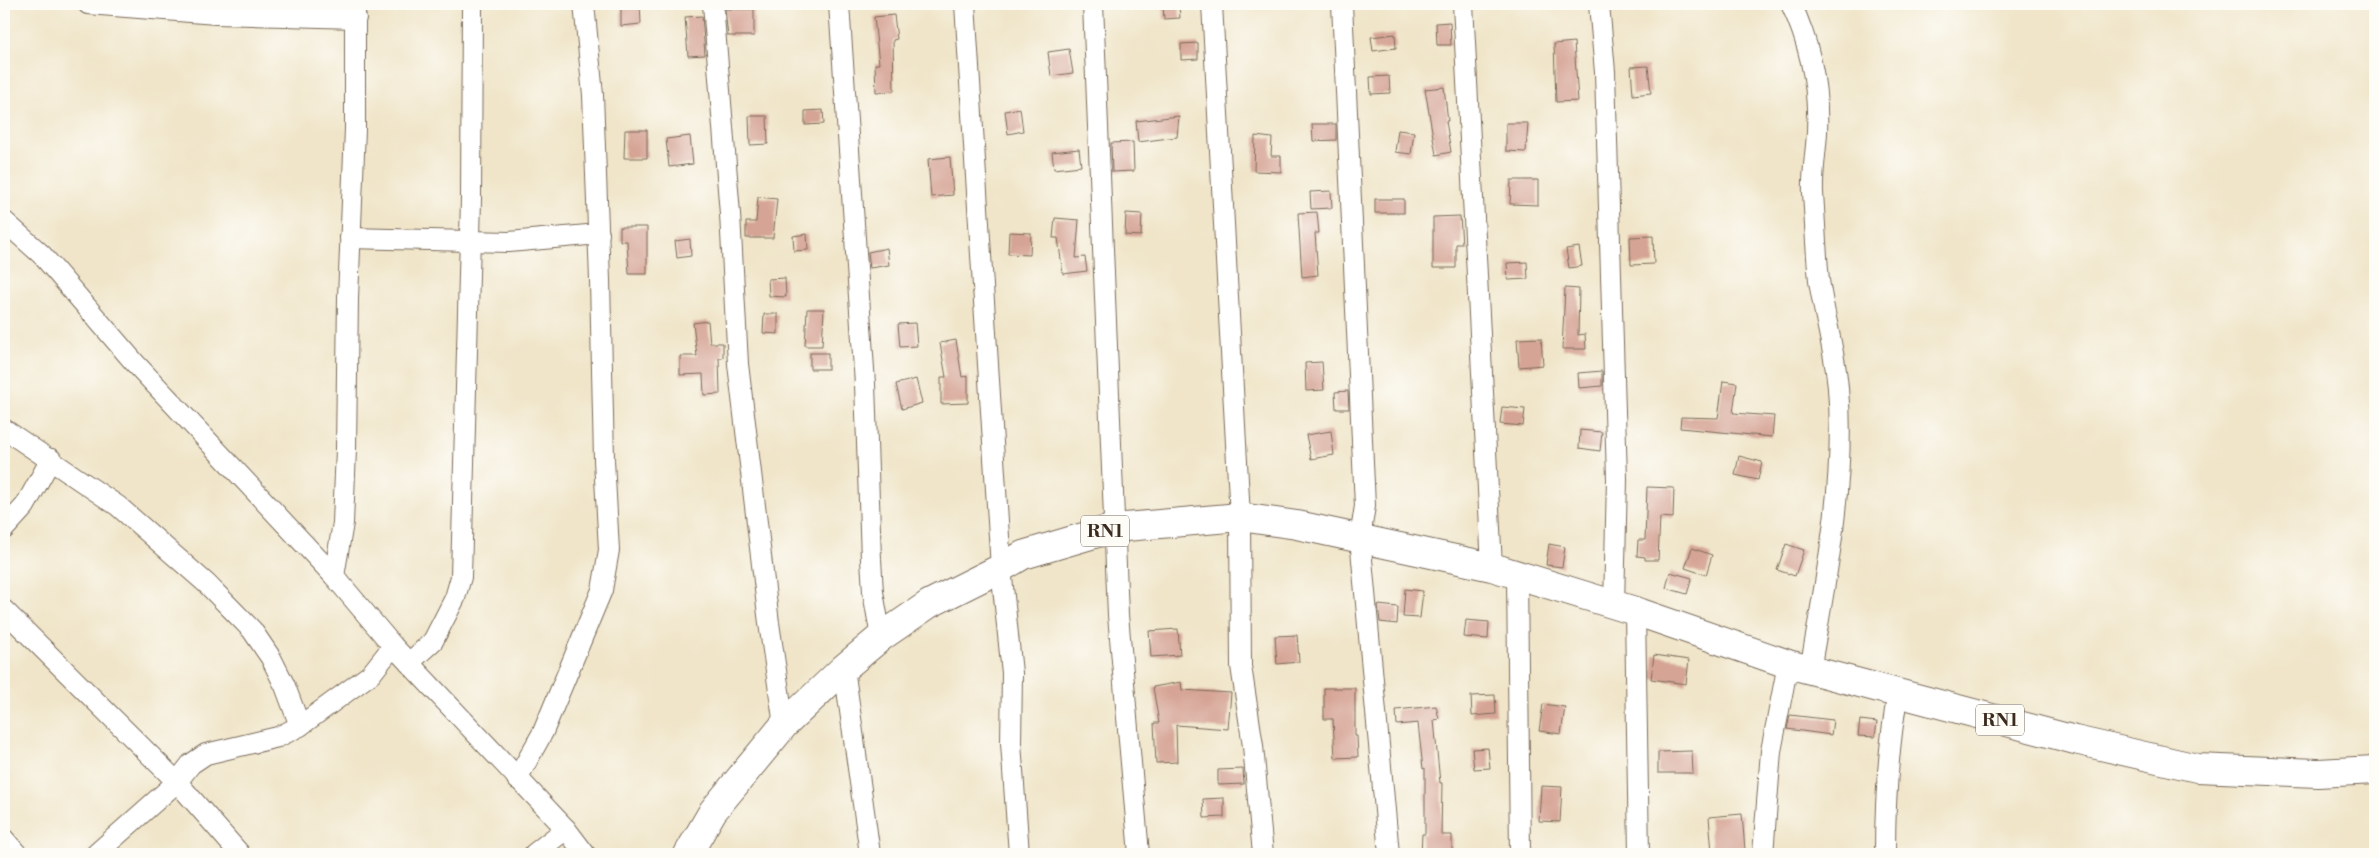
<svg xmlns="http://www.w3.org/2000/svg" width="2379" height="858" viewBox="0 0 2379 858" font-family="'Libre Bodoni',serif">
<rect width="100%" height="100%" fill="#fdfcf7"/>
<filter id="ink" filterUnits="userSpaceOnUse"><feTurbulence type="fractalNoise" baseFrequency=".02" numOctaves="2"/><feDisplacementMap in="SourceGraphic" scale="10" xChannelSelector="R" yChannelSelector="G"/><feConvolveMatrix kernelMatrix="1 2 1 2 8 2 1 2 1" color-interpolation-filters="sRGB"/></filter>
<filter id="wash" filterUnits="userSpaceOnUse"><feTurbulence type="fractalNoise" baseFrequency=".0096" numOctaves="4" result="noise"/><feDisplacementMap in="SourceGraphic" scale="20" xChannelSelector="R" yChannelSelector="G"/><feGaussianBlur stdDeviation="1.12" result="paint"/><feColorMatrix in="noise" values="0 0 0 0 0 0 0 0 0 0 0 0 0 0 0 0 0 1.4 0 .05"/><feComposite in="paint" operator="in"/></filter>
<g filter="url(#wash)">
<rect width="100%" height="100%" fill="#f0e5c9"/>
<g id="blocks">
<!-- building -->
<g fill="#d6a495">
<polygon points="621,4 640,4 641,24 621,26"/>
<polygon points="1163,4 1179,4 1180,18 1164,19"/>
<polygon points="725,9 754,9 754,36 728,36"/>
<polygon points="894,15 897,39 893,40 894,91 876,92 875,64 879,64 874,17"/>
<polygon points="702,16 705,55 688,56 685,17"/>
<polygon points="1450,22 1451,45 1437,45 1436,23"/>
<polygon points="1395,34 1396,48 1373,51 1371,37"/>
<polygon points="1574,42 1578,101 1556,102 1554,44"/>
<polygon points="1198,43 1198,59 1181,60 1181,44"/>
<polygon points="1069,49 1073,73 1051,76 1048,52"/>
<polygon points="1648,66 1651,93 1633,95 1631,67"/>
<polygon points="1389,76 1390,93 1371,94 1370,77"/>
<polygon points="1444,87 1448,121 1446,121 1451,152 1436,155 1425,89"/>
<polygon points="1020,108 1023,131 1008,134 1005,111"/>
<polygon points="823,110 824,124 805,125 805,111"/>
<polygon points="749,116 767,116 768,144 750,145"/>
<polygon points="1179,116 1177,137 1138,142 1136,121"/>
<polygon points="1506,123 1528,123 1526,152 1506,151"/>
<polygon points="1312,124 1336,124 1336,140 1313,141"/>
<polygon points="625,130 647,130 647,158 624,158"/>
<polygon points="1398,130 1414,132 1411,154 1395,152"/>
<polygon points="690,136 693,164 669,167 666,139"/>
<polygon points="1255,136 1272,138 1271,156 1281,156 1281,172 1254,171"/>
<polygon points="1133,142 1134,171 1112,172 1111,143"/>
<polygon points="1079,149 1081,166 1054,169 1052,152"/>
<polygon points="950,157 953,195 931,197 928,159"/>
<polygon points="1511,180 1538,180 1538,205 1510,204"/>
<polygon points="1331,191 1332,208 1311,209 1310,192"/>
<polygon points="758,197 777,199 773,238 746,238 746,222 756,222"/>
<rect x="1375" y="199" width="29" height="14"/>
<polygon points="1317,212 1319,233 1315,233 1318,275 1302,277 1298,213"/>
<polygon points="1126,213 1142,214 1141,236 1125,235"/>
<polygon points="1460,216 1462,244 1456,244 1456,268 1433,268 1433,217"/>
<polygon points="1055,218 1079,220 1076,258 1085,257 1087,271 1063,274 1058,238 1053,238"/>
<polygon points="620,227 647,227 647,274 629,274 627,241 620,241"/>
<polygon points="1009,232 1031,233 1030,255 1008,254"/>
<polygon points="807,234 808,250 794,251 793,236"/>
<polygon points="1653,236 1654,264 1631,265 1630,237"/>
<polygon points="690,239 691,256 677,258 675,241"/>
<polygon points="1579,247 1582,266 1569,268 1566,249"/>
<polygon points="887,248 889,265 870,268 868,252"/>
<polygon points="1527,262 1528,279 1508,280 1507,263"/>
<polygon points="785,278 786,297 769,296 768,279"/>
<polygon points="1565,288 1579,289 1578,335 1585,334 1586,349 1562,349"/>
<polygon points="807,309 824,309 822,346 805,346"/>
<polygon points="764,314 778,314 778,334 763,333"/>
<polygon points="708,321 710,343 723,343 723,358 719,358 720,394 704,395 703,374 680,375 680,356 697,356 693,323"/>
<polygon points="915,323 917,346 900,347 898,324"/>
<polygon points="1541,338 1543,365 1519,367 1517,339"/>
<polygon points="956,340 962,377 968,376 968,403 941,404 941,377 946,377 940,343"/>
<rect x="810" y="353" width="18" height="16"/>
<polygon points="1322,362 1324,390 1306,391 1305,363"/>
<polygon points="1602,371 1602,386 1579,388 1578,373"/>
<polygon points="916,379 922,403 902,409 896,384"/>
<polygon points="1723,381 1737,383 1733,413 1774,416 1772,437 1680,428 1681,417 1718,418"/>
<polygon points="1348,391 1349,409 1336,409 1335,392"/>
<polygon points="1502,407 1525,409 1523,426 1500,424"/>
<polygon points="1580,430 1602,432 1600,451 1579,448"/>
<polygon points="1331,431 1334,455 1311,459 1306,435"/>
<polygon points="1739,456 1762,462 1758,480 1735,475"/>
<polygon points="1647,487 1674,488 1673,518 1660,517 1658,560 1645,560 1645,557 1637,556 1638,540 1645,540"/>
<polygon points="1549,544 1565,547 1562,567 1546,565"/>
<polygon points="1786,544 1804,550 1795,576 1777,570"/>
<polygon points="1692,548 1712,555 1706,575 1685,568"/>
<polygon points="1670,572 1692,578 1687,594 1666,588"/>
<polygon points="1405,589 1423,591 1420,618 1403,617"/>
<polygon points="1378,605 1398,607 1397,624 1380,622"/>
<polygon points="1466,620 1489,622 1488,639 1464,637"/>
<polygon points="1178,629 1180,655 1151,657 1149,631"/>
<polygon points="1297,635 1299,662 1277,664 1275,636"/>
<polygon points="1654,655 1689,660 1686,684 1651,679"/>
<polygon points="1181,682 1182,690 1231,693 1228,729 1176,725 1177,762 1156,763 1154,723 1159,723 1153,687"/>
<polygon points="1324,688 1355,688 1355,736 1357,736 1358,757 1335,758 1333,719 1324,719"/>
<polygon points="1495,695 1496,714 1472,716 1471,696"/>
<polygon points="1543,704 1565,707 1561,734 1539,731"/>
<polygon points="1436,706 1439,719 1434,720 1440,783 1442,783 1441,835 1452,835 1452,854 1421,854 1422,834 1425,834 1425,768 1423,769 1418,723 1397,725 1396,710"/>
<polygon points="1790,715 1833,720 1831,735 1787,729"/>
<polygon points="1860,720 1877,722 1875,737 1858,736"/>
<polygon points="1488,748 1490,768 1474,769 1472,749"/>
<polygon points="1692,751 1693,773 1658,773 1658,752"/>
<polygon points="1243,769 1244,784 1218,785 1218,770"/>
<polygon points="1541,786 1562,787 1560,822 1539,821"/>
<polygon points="1224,798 1224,817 1204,818 1203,799"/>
<polygon points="1742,814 1745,850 1712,852 1709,817"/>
</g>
</g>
</g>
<g filter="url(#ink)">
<use href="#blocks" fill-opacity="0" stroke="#7a6b5a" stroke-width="1"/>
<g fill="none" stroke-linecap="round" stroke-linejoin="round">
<!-- minor casing -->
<g stroke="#7a6b5a" stroke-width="22">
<g id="minor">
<polyline points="88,4 216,14 356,18"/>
<polyline points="713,4 730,214 738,364 769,623 784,725"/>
<polyline points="839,4 865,384 871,559 873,592 881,637"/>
<polyline points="965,4 1001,568 1012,673 1011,743 1019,854"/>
<polyline points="1093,4 1118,615 1139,854"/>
<polyline points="1212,4 1240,517 1241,666 1253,746 1263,854"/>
<polyline points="1342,4 1365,506 1360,538 1389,854"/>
<polyline points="1463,4 1492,567"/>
<polyline points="1599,4 1605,72 1617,479 1614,605"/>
<path d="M1791,4C1810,44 1819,87 1817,132C1816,152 1812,173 1813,193C1815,221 1816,251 1819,280C1824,316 1835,351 1838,388C1846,480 1826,579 1810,670"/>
<polyline points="4,221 42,255 134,362 334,576 393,646 566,829 585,854"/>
<polyline points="350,238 509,242 599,234"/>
<polyline points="4,429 118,506 207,584 252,630 271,658 285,686 300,726"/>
<polyline points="4,529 25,506 51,459"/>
<polyline points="1517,575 1520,854"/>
<polyline points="334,576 343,523 346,449 348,298 355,129 355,4"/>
<polyline points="4,610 177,782 240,854"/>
<polyline points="1635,611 1639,854"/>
<polyline points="409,663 433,641 455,598 461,577 471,199 472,4"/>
<polyline points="844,668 870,854"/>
<polyline points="517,779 543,732 602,590 609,550 604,460 600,280 593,95 584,4"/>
<polyline points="4,839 17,854"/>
<polyline points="96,854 177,782 191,764 206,754 278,737 300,726 371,674 393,646"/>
<polyline points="534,854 566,829"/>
<polyline points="1763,854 1771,751 1788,664"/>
<path d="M1885,854C1885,798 1888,748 1898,692"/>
</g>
</g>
<!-- highway casing -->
<g stroke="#7a6b5a" stroke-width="30">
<polyline id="highway" points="688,854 713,811 784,725 844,668 881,637 929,604 1001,568 1023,555 1114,528 1240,517 1297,525 1492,567 1635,611 1788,664 2075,740 2197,768 2318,773 2375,770"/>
</g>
<!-- minor -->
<use href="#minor" stroke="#fff" stroke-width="20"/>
<!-- highway -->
<use href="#highway" stroke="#fff" stroke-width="28"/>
</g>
</g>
<g text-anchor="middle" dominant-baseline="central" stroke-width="4" stroke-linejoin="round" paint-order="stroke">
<!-- shield labels -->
<g fill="#fdfcf7" stroke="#75695f" stroke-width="1">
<rect x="1081" y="515.5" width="48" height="31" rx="4"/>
<rect x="1976" y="704.5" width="48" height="31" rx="4"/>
</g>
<g font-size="18" font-weight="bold" fill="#3b2a1e">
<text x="1105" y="531">RN1</text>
<text x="2000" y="720">RN1</text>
</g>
</g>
<!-- margin -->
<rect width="2379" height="858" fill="none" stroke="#fdfcf7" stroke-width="20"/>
</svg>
